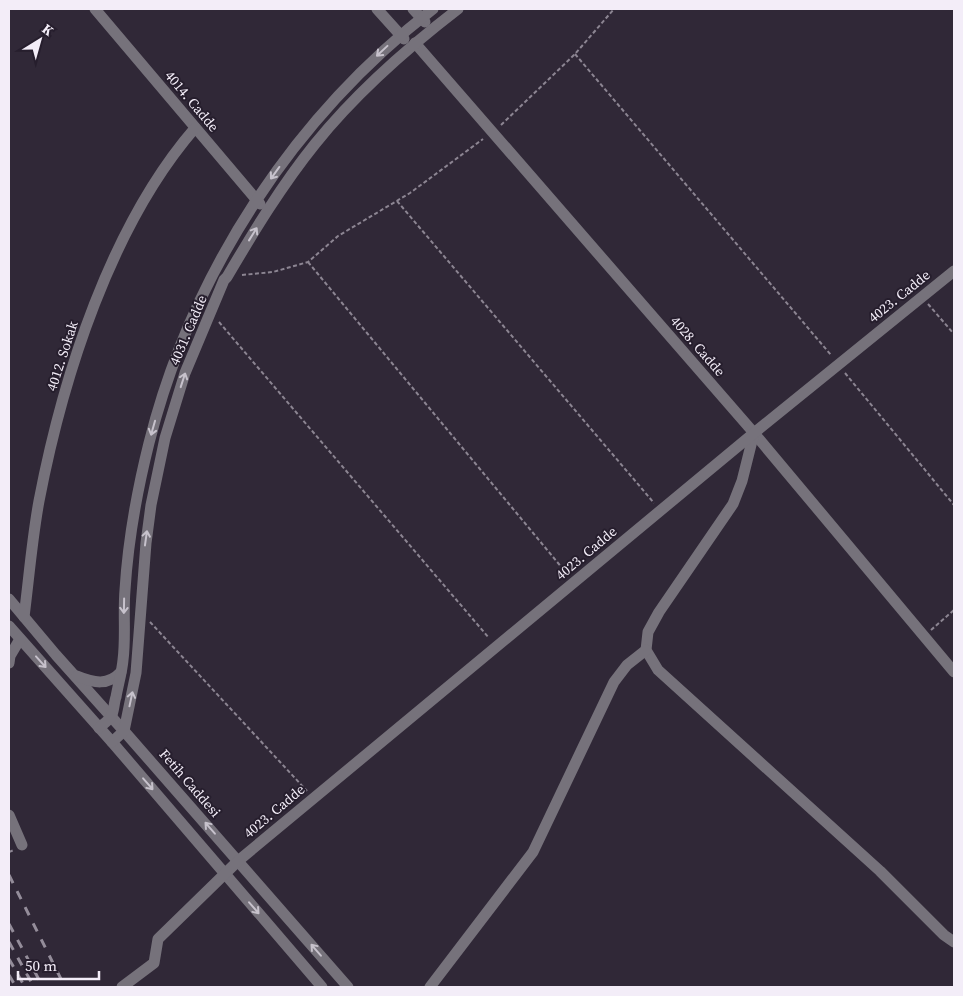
<svg xmlns="http://www.w3.org/2000/svg" width="963" height="996" viewBox="0 0 963 996" font-family="'Source Serif 4',serif">
<rect width="100%" height="100%" fill="#302837"/>
<g fill="none" stroke-linecap="round" stroke-linejoin="round">
<!-- path -->
<g stroke="#8c8592" stroke-width="2" stroke-dasharray="4 2.5" stroke-linecap="butt">
<polyline points="575,54 831,355"/>
<polyline points="501,125 575,54 614,9"/>
<polyline points="397,201 654,503"/>
<polyline points="308,262 568,575"/>
<polyline points="242,275 273,272 308,262 338,236 410,193 483,139"/>
<polyline points="928,304 954,334"/>
<polyline points="219,322 489,638"/>
<polyline points="845,373 954,505"/>
<polyline points="150,622 307,791"/>
<polyline points="931,630 954,610"/>
<polyline points="9,852 14,850"/>
</g>
<!-- minor -->
<g stroke="#76727b" stroke-width="11">
<polyline points="95,9 260,204"/>
<polyline points="377,9 404,39"/>
<polyline points="413,9 425,22"/>
<polyline points="415,43 754,433 954,672"/>
<polyline points="754,433 742,481 733,504 659,612 648,632 646,650 658,670 880,871 944,935 954,942"/>
<polyline points="9,599 56,655 124,731 348,987"/>
<path d="M24,617C29,578 32,539 39,501C63,376 111,225 195,128"/>
<polyline points="9,626 112,742 322,987"/>
<polyline points="9,663 10,656 20,639"/>
<path d="M77,676C94,683 108,686 121,672"/>
<path d="M99,728C102,725 108,721 111,717C114,712 114,702 116,697C118,685 122,672 123,660C126,637 123,613 125,590C128,541 137,491 149,443C192,272 294,117 433,9"/>
<path d="M112,742L124,731L136,673L146,543L151,505L165,438L185,373L224,280L227,277C254,231 282,185 315,144C356,93 406,49 458,9"/>
<polyline points="9,815 22,845"/>
<polyline points="122,987 154,963 158,939 238,861 754,433 954,271"/>
<polyline points="430,987 533,852 614,682 627,665 646,650"/>
</g>
<!-- rail -->
<g stroke="#948d9a" stroke-width="3" stroke-dasharray="9 9" stroke-linecap="butt">
<polyline points="9,875 65,987"/>
<polyline points="9,924 43,987"/>
<polyline points="9,942 34,987"/>
<polyline points="9,959 25,987"/>
<polyline points="9,975 16,987"/>
</g>
</g>
<!-- one-way arrows -->
<defs><path id="oneway-shaft" d="M-6 0H5M1.5-3L5.5 0L1.5 3" fill="none" stroke-width="1.6" stroke-linecap="round" stroke-linejoin="round" transform="scale(1.25)"/></defs>
<g stroke="#c7c2cc">
<use href="#oneway-shaft" transform="translate(382 51) rotate(137)"/>
<use href="#oneway-shaft" transform="translate(275 173) rotate(126)"/>
<use href="#oneway-shaft" transform="translate(253 234) rotate(-58)"/>
<use href="#oneway-shaft" transform="translate(183 380) rotate(-72)"/>
<use href="#oneway-shaft" transform="translate(153 428) rotate(106)"/>
<use href="#oneway-shaft" transform="translate(146 538) rotate(-82)"/>
<use href="#oneway-shaft" transform="translate(124 606) rotate(91)"/>
<use href="#oneway-shaft" transform="translate(41 662) rotate(48)"/>
<use href="#oneway-shaft" transform="translate(131 699) rotate(-78)"/>
<use href="#oneway-shaft" transform="translate(148 784) rotate(49)"/>
<use href="#oneway-shaft" transform="translate(210 828) rotate(-131)"/>
<use href="#oneway-shaft" transform="translate(254 908) rotate(49)"/>
<use href="#oneway-shaft" transform="translate(316 950) rotate(-131)"/>
</g>
<g text-anchor="middle" dominant-baseline="central" stroke-width="4" stroke-linejoin="round" paint-order="stroke">
<!-- street labels -->
<g font-size="14" fill="#f3edf8" stroke="#261e2d">
<text transform="translate(192 101) rotate(50)">4014. Cadde</text>
<text transform="translate(899 296) rotate(-39)">4023. Cadde</text>
<text transform="translate(188 330) rotate(-67)">4031. Cadde</text>
<text transform="translate(698 346) rotate(49)">4028. Cadde</text>
<text transform="translate(62 356) rotate(-72)">4012. Sokak</text>
<text transform="translate(586 553) rotate(-40)">4023. Cadde</text>
<text transform="translate(190 783) rotate(49)">Fetih Caddesi</text>
<text transform="translate(274 811) rotate(-40)">4023. Cadde</text>
</g>
</g>
<!-- border -->
<rect width="963" height="996" fill="none" stroke="#f3edf8" stroke-width="20"/>
<!-- north arrow -->
<g transform="translate(40 40) rotate(37)" stroke="#261e2d" stroke-width="4" paint-order="stroke">
<path d="M0-4L9 19L0 12L-9 19Z" fill="#f3edf8"/>
<text y="-8" font-size="14" font-weight="bold" text-anchor="middle" fill="#f3edf8">K</text>
</g>
<!-- scale -->
<path d="M18 971v8h81v-8" fill="none" stroke="#f3edf8" stroke-width="2.5"/>
<text x="25" y="971" font-size="15" fill="#f3edf8" stroke="#261e2d" stroke-width="4" paint-order="stroke">50 m</text>
</svg>
